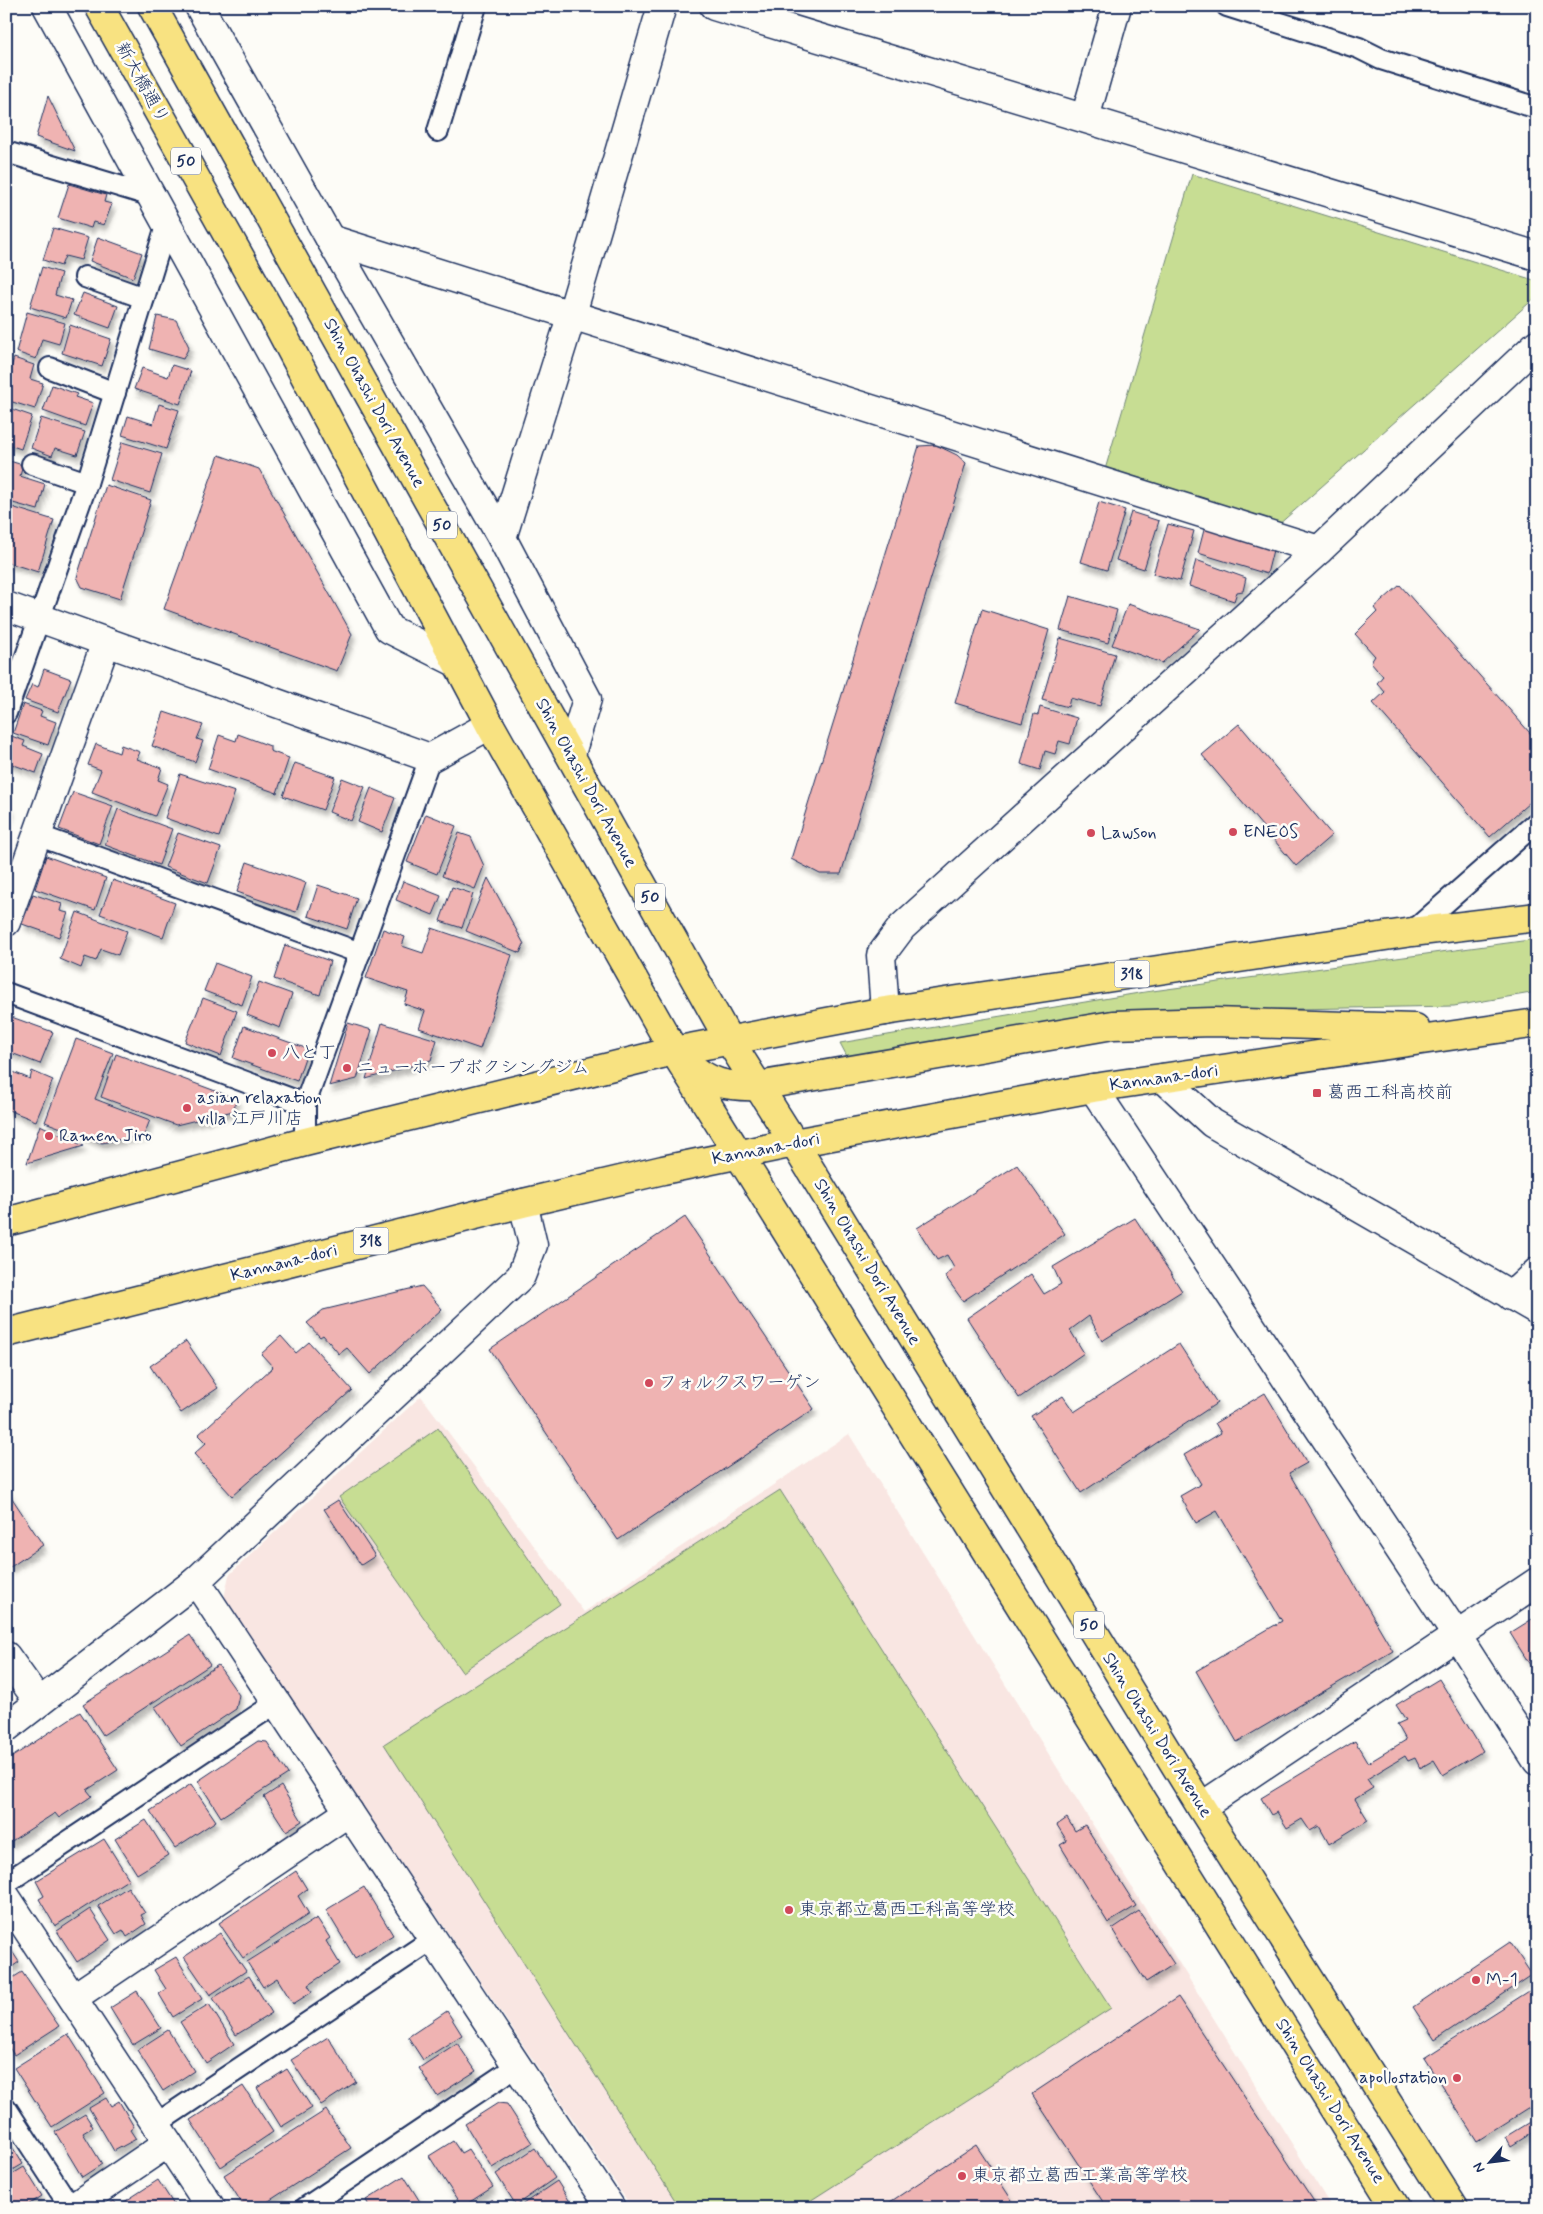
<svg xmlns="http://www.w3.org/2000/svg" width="1543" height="2214" viewBox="0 0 1543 2214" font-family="Mynerve,'Klee One',sans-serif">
<defs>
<filter id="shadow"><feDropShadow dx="3" dy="5.5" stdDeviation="2.5" flood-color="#0004"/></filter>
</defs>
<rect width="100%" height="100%" fill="#fdfcf7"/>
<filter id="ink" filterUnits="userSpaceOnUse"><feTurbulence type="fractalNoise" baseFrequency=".02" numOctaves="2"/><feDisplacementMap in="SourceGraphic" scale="10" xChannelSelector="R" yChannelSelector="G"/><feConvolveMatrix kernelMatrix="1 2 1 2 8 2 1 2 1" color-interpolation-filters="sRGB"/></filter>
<g filter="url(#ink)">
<!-- built -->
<polygon fill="#f9e6e2" points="421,1396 584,1612 849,1434 1332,2208 632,2208 224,1598 229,1575"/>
<!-- green -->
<g fill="#c7dd93" stroke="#718678">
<polygon points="1192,174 1537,281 1537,296 1277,526 1104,473"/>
<polygon points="1537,939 1537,992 1454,1006 1136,1012 850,1062 840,1043 1145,992"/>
<polygon points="438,1428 560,1604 462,1672 339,1497"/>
<polygon points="780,1490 1111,2008 799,2208 680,2208 384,1744"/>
</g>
<!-- building -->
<g fill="#efb3b2" stroke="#1b2f5e" filter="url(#shadow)">
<polygon points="48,96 75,151 36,137"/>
<polygon points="69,184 106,195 104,202 112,204 104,225 93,222 91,228 58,218"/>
<polygon points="53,228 88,238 81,260 65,256 61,266 43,260"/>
<polygon points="98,237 142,253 133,278 90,261"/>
<polygon points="42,267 61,273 55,295 72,300 66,318 30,307"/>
<polygon points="83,293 118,306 110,328 74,315"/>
<polygon points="27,312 65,323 59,344 42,339 36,359 16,352"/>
<polygon points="157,316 176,320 189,347 183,359 149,349"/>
<polygon points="70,325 111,339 102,366 62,353"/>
<polygon points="14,358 34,365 30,379 43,383 35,409 6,400 6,382"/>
<polygon points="172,365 191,371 180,404 134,389 142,368 168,377"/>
<polygon points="52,385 77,394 75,397 93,403 85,426 43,411"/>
<polygon points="159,404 179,410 166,449 122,435 128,416 153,424"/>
<polygon points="6,407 32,416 21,449 6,444"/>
<polygon points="41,418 85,432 77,455 55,448 52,456 31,448"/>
<polygon points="122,442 162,454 150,493 110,480"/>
<polygon points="936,445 957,455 966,463 841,874 820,874 791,859 919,446"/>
<polygon points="219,455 259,469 352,634 337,671 164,609"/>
<polygon points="6,460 23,465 20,476 45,484 38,510 6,501"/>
<polygon points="106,485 151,500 120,599 82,587 77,577"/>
<polygon points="1099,502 1125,510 1107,570 1081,562"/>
<polygon points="12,507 54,520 38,572 6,562 6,535 10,521 8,520"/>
<polygon points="1131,512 1159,521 1144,569 1116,560"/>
<polygon points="1168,524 1194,531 1180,581 1153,574"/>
<polygon points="1205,526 1274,546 1267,574 1198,553"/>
<polygon points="1196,560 1246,578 1243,591 1237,592 1234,601 1189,586"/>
<polygon points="1400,585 1537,741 1537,796 1490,837 1373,703 1385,692 1377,683 1383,676 1371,662 1375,656 1355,634 1377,612 1374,608"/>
<polygon points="1070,596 1117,610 1108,643 1060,630"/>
<polygon points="1128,604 1200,629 1162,663 1112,645"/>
<polygon points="982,609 1049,630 1022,723 955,703"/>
<polygon points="1060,638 1115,654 1100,706 1070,698 1068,707 1042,700"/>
<polygon points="44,669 71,679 58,712 25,700 32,684 38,687"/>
<polygon points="23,704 42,711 40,716 56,722 48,745 13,733"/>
<polygon points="1040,707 1077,718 1070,744 1059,741 1055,754 1045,751 1040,770 1021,764 1034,714 1038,715"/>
<polygon points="164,712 203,725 197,739 203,741 195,762 152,746"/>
<polygon points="1239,724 1332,835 1296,866 1202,755"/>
<polygon points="6,734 25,741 23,746 43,754 36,773 6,762"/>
<polygon points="238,734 270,746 270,751 289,758 277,793 208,769 219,735 236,741"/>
<polygon points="96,744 119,753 121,745 140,752 137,759 162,768 158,780 168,784 155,816 92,792 101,770 88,765"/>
<polygon points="295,763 335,777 323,810 283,796"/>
<polygon points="180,774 235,792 219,837 165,818"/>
<polygon points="342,778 365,787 351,821 329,812"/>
<polygon points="371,788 395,798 382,832 358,822"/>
<polygon points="73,792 113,806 99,844 59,829"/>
<polygon points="6,807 11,809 6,821"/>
<polygon points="118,809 172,829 159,865 105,845"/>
<polygon points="426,814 456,826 437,874 407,862"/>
<polygon points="178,833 221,848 208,883 165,867"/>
<polygon points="459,833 471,837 484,866 475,889 442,876"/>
<polygon points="46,856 106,878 95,910 35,889"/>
<polygon points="247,862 306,883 296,912 237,892"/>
<polygon points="488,878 524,944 520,953 466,931"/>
<polygon points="113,880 175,903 163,937 100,914"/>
<polygon points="403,881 441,896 433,915 396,900"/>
<polygon points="318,885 357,898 347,929 308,916"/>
<polygon points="452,887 473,894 462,928 440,921"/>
<polygon points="33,894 62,904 60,911 68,913 59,937 22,924"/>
<polygon points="77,912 127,931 118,955 101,949 96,961 85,957 81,968 60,959"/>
<polygon points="432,928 512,955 480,1049 419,1028 425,1011 404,1004 408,992 366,978 383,929 405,937 402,946 423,953"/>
<polygon points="285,945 330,961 320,995 274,979"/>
<polygon points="215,963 252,977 242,1005 204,991"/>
<polygon points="259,982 292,994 280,1028 247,1015"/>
<polygon points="203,998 237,1011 221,1056 185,1042"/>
<polygon points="6,1015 53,1032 40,1064 6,1051"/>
<polygon points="348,1023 372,1030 357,1079 329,1086"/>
<polygon points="382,1023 437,1040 431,1060 366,1079"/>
<polygon points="244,1026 308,1049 297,1081 233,1058"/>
<polygon points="76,1039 113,1053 95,1099 150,1120 144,1135 102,1143 45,1122"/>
<polygon points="116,1054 237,1099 233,1111 176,1125 101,1097"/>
<polygon points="6,1069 30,1079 32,1071 53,1080 36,1121 6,1109"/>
<polygon points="40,1125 84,1146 27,1163"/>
<polygon points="1017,1165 1065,1234 963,1301 945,1276 954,1268 947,1255 937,1260 917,1228"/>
<polygon points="685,1217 814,1409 618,1540 490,1349"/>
<polygon points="1135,1218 1182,1291 1102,1341 1089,1316 1070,1330 1084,1353 1019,1398 967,1318 1031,1274 1044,1294 1061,1284 1053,1267"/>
<polygon points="422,1286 442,1309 370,1374 347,1348 339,1354 323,1335 320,1337 307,1323 323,1310"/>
<polygon points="281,1336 296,1353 309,1342 352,1390 232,1496 194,1454 206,1443 198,1435 273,1367 261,1354"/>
<polygon points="186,1341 218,1388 181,1413 150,1366"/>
<polygon points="1179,1344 1217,1403 1081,1493 1031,1416 1063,1396 1074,1412"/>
<polygon points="1265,1393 1307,1463 1289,1473 1393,1651 1237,1742 1196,1671 1282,1621 1217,1511 1196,1523 1180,1496 1201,1484 1184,1455 1221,1433 1215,1423"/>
<polygon points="6,1489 43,1545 6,1570"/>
<polygon points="338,1500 375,1556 361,1565 324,1509"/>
<polygon points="1537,1616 1537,1676 1510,1633"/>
<polygon points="190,1635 210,1665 103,1735 83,1704"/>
<polygon points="218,1665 239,1695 236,1709 181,1746 155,1707"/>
<polygon points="1439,1679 1483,1751 1443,1775 1434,1760 1420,1768 1415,1758 1408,1761 1405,1756 1367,1779 1373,1788 1355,1799 1368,1820 1329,1844 1319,1826 1310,1831 1302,1819 1287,1828 1277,1812 1271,1815 1261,1798 1355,1741 1368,1763 1406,1740 1397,1724 1406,1720 1396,1705"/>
<polygon points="80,1712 118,1770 87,1790 92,1796 59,1818 55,1813 7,1844 6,1761"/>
<polygon points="258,1741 267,1742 288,1774 221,1817 198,1781"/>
<polygon points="191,1784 216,1821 175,1848 150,1811"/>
<polygon points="281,1786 302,1821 286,1831 264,1797"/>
<polygon points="1067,1818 1075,1831 1085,1825 1136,1906 1108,1923 1060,1845 1067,1841 1057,1825"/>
<polygon points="146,1820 168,1855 137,1874 115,1839"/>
<polygon points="104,1839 129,1879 55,1926 39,1899 44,1896 36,1881"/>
<polygon points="296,1871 307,1889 298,1896 309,1914 243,1958 219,1923"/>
<polygon points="128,1887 145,1913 141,1915 146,1924 127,1937 123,1930 116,1934 98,1906"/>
<polygon points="364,1887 393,1935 355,1958 326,1910"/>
<polygon points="90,1909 110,1940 77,1962 57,1931"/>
<polygon points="1139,1911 1174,1964 1146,1982 1112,1929"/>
<polygon points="317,1918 330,1938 326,1941 340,1964 308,1985 312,1992 293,2004 277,1978 263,1987 247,1962"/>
<polygon points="220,1933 246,1971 210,1995 184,1957"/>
<polygon points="6,1942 19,1962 6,1971"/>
<polygon points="1510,1942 1532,1975 1435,2040 1413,2007"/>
<polygon points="176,1957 202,1999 173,2017 159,1994 166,1989 154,1970"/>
<polygon points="22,1972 59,2026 14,2055 6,2043 6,1982"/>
<polygon points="249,1976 272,2013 236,2035 213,1998"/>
<polygon points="1537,1986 1537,2103 1477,2141 1424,2058"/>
<polygon points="137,1991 161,2028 133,2045 110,2008"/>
<polygon points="1178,1997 1317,2206 1315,2208 1107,2208 1032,2094"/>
<polygon points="209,2004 234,2044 206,2063 180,2022"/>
<polygon points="447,2011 462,2035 423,2060 408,2037"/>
<polygon points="168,2030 194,2071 163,2091 137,2050"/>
<polygon points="68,2034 105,2093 52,2127 14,2068"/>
<polygon points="328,2037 356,2082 321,2105 291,2060"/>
<polygon points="457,2043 476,2071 437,2096 419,2068"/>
<polygon points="287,2069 312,2108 281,2127 257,2088"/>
<polygon points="243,2086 273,2132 221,2167 190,2120"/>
<polygon points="106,2098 111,2106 119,2101 134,2127 130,2130 136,2139 114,2151 89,2108"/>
<polygon points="498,2103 507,2104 532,2143 492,2168 465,2124"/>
<polygon points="326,2110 351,2148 258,2208 245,2208 224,2175"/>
<polygon points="85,2114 93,2127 83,2133 102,2164 82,2177 55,2132"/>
<polygon points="1537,2118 1537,2134 1535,2131 1511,2146 1506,2137"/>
<polygon points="6,2137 23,2164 6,2174"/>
<polygon points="453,2141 461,2153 468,2149 493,2187 462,2207 429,2156"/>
<polygon points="976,2145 1017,2208 881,2208"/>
<polygon points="535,2148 555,2178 516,2205 496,2174"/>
<polygon points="24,2167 42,2196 23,2208 11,2208 6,2199 6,2178"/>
<polygon points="404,2176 424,2208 370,2208 366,2200"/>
<polygon points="158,2180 176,2208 104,2208 114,2201 118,2206"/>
<polygon points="557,2181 574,2208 517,2208"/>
<polygon points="492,2199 497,2208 479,2208"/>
</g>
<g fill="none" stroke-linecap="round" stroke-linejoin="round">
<!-- lane casing -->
<g stroke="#1b2f5e" stroke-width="24">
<g id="lane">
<polyline points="1227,6 1359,48 1381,59 1537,108"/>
<polyline points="438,131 476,6"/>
<polyline points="6,152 152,196"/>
<polyline points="85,277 144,298"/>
<polyline points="50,368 115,393"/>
<polyline points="32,464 87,483"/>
<polyline points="6,713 87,483 167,223"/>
<polyline points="37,835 360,953"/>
<polyline points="1412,932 1537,822"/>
<polyline points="6,993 305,1104"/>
<polyline points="305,1142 305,1104 430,758"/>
<polyline points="6,1883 276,1703"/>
<polyline points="6,2108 71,2208"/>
<polyline points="156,2124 433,1939"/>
<polyline points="305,2208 517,2066"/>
</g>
</g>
<!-- street casing -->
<g stroke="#1b2f5e" stroke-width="31">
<g id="street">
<polyline points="47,6 389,629 457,663"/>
<polyline points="199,6 330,239 502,538 587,699 571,754"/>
<polyline points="714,6 1537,256"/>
<polyline points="1085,118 1117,6"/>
<polyline points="330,239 1319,550"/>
<polyline points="502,538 571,317 662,6"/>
<polyline points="6,606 430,758 490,725"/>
<polyline points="6,922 106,642"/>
<polyline points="885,1011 881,955 902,927 1319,550 1537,344"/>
<polyline points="1163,1078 1212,1123 1537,1310"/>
<polyline points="1093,1088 1457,1636 1537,1761"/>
<polyline points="1511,1296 1537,1272"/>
<polyline points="196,1581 611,2208"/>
<polyline points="6,1656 39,1702"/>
<polyline points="6,1728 196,1581 521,1276 533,1245 523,1203"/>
<polyline points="1201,1807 1537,1582"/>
<polyline points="6,1897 211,2208"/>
<polyline points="73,1998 349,1812"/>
<polyline points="72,2208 168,2143"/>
</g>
</g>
<!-- primary casing -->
<g stroke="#1b2f5e" stroke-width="31">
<g id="primary">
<polyline points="99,6 273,316 490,725 674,1051 1396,2208"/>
<polyline points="152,6 729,1040 794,1143 1201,1807 1454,2208"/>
<path d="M686,1062C708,1084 728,1087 758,1086L1113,1025L1213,1022L1415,1028"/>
<polyline points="6,1222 305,1142 674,1051 885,1011 1412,932 1537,917"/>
<polyline points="6,1333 523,1203 663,1170 794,1143 1093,1088 1537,1023"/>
</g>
</g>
<!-- lane -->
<use href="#lane" stroke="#fdfcf7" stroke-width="20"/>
<!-- street -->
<use href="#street" stroke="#fdfcf7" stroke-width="28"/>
<!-- primary -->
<use href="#primary" stroke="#f8e281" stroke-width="28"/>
</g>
</g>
<!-- markers -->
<g fill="#d1495b" stroke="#fdfcf7" stroke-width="2">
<circle cx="1233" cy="832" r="5"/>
<circle cx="1091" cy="833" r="5"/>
<circle cx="272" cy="1053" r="5"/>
<circle cx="347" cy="1068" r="5"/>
<rect x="1312" y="1088" width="10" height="10" rx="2.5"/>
<circle cx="187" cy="1108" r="5"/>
<circle cx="49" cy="1136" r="5"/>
<circle cx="649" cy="1383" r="5"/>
<circle cx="789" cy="1910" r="5"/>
<circle cx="1476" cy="1980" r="5"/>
<circle cx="1457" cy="2078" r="5"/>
<circle cx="962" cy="2176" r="5"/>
</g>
<g text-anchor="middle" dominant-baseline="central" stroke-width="5" stroke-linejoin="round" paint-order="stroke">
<!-- shield labels -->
<g fill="#fdfcf7" stroke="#5f6c8c" stroke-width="1">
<rect x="171" y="147.5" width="30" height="27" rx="4"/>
<rect x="427" y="511.5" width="30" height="27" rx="4"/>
<rect x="635" y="883.5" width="30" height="27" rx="4"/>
<rect x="1114.5" y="960.5" width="35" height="27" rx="4"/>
<rect x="353.5" y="1227.5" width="35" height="27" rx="4"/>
<rect x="1074" y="1611.5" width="30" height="27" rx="4"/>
</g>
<g font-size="16" font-weight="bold" fill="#1b2f5e">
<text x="186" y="161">50</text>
<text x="442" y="525">50</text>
<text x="650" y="897">50</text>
<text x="1132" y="974">318</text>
<text x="371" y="1241">318</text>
<text x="1089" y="1625">50</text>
</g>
<!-- street labels -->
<g font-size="18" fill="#1b2f5e" stroke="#fdfcf7">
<text transform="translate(142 83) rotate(61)">新大橋通り</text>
<text transform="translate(374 403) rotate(61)">Shin Ohashi Dori Avenue</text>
<text transform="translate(586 783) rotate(61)">Shin Ohashi Dori Avenue</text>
<text transform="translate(1164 1078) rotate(-8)">Kannana-dori</text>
<text transform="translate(766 1149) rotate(-11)">Kannana-dori</text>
<text transform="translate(867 1262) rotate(59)">Shin Ohashi Dori Avenue</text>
<text transform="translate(284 1263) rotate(-14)">Kannana-dori</text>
<text transform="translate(1157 1735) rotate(58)">Shin Ohashi Dori Avenue</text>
<text transform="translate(1330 2101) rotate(58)">Shin Ohashi Dori Avenue</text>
</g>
<!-- poi labels -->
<g font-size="18" fill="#1b2f5e" stroke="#fdfcf7" text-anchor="start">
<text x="1243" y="832">ENEOS</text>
<text x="1101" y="833">Lawson</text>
<text x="282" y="1053">八と丁</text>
<text x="357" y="1068">ニューホープボクシングジム</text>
<text x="1327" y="1093">葛西工科高校前</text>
<text x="197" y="1098">asian relaxation<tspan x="197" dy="21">villa 江戸川店</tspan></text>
<text x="59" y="1136">Ramen Jiro</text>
<text x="659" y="1383">フォルクスワーゲン</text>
<text x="799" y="1910">東京都立葛西工科高等学校</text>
<text x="1486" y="1980">M-1</text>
<text x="1447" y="2078" text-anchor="end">apollostation</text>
<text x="972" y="2176">東京都立葛西工業高等学校</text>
</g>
</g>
<!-- margin -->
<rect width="1543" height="2214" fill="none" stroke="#fdfcf7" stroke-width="25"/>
<rect x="12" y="12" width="1518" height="2189" fill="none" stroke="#1b2f5e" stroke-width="2" filter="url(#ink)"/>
<!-- north arrow -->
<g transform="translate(1490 2162) rotate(242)" stroke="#fdfcf7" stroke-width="4" paint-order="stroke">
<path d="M0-4L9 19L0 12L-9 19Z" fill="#1b2f5e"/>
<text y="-8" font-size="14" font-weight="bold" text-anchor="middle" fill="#1b2f5e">N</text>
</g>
</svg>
